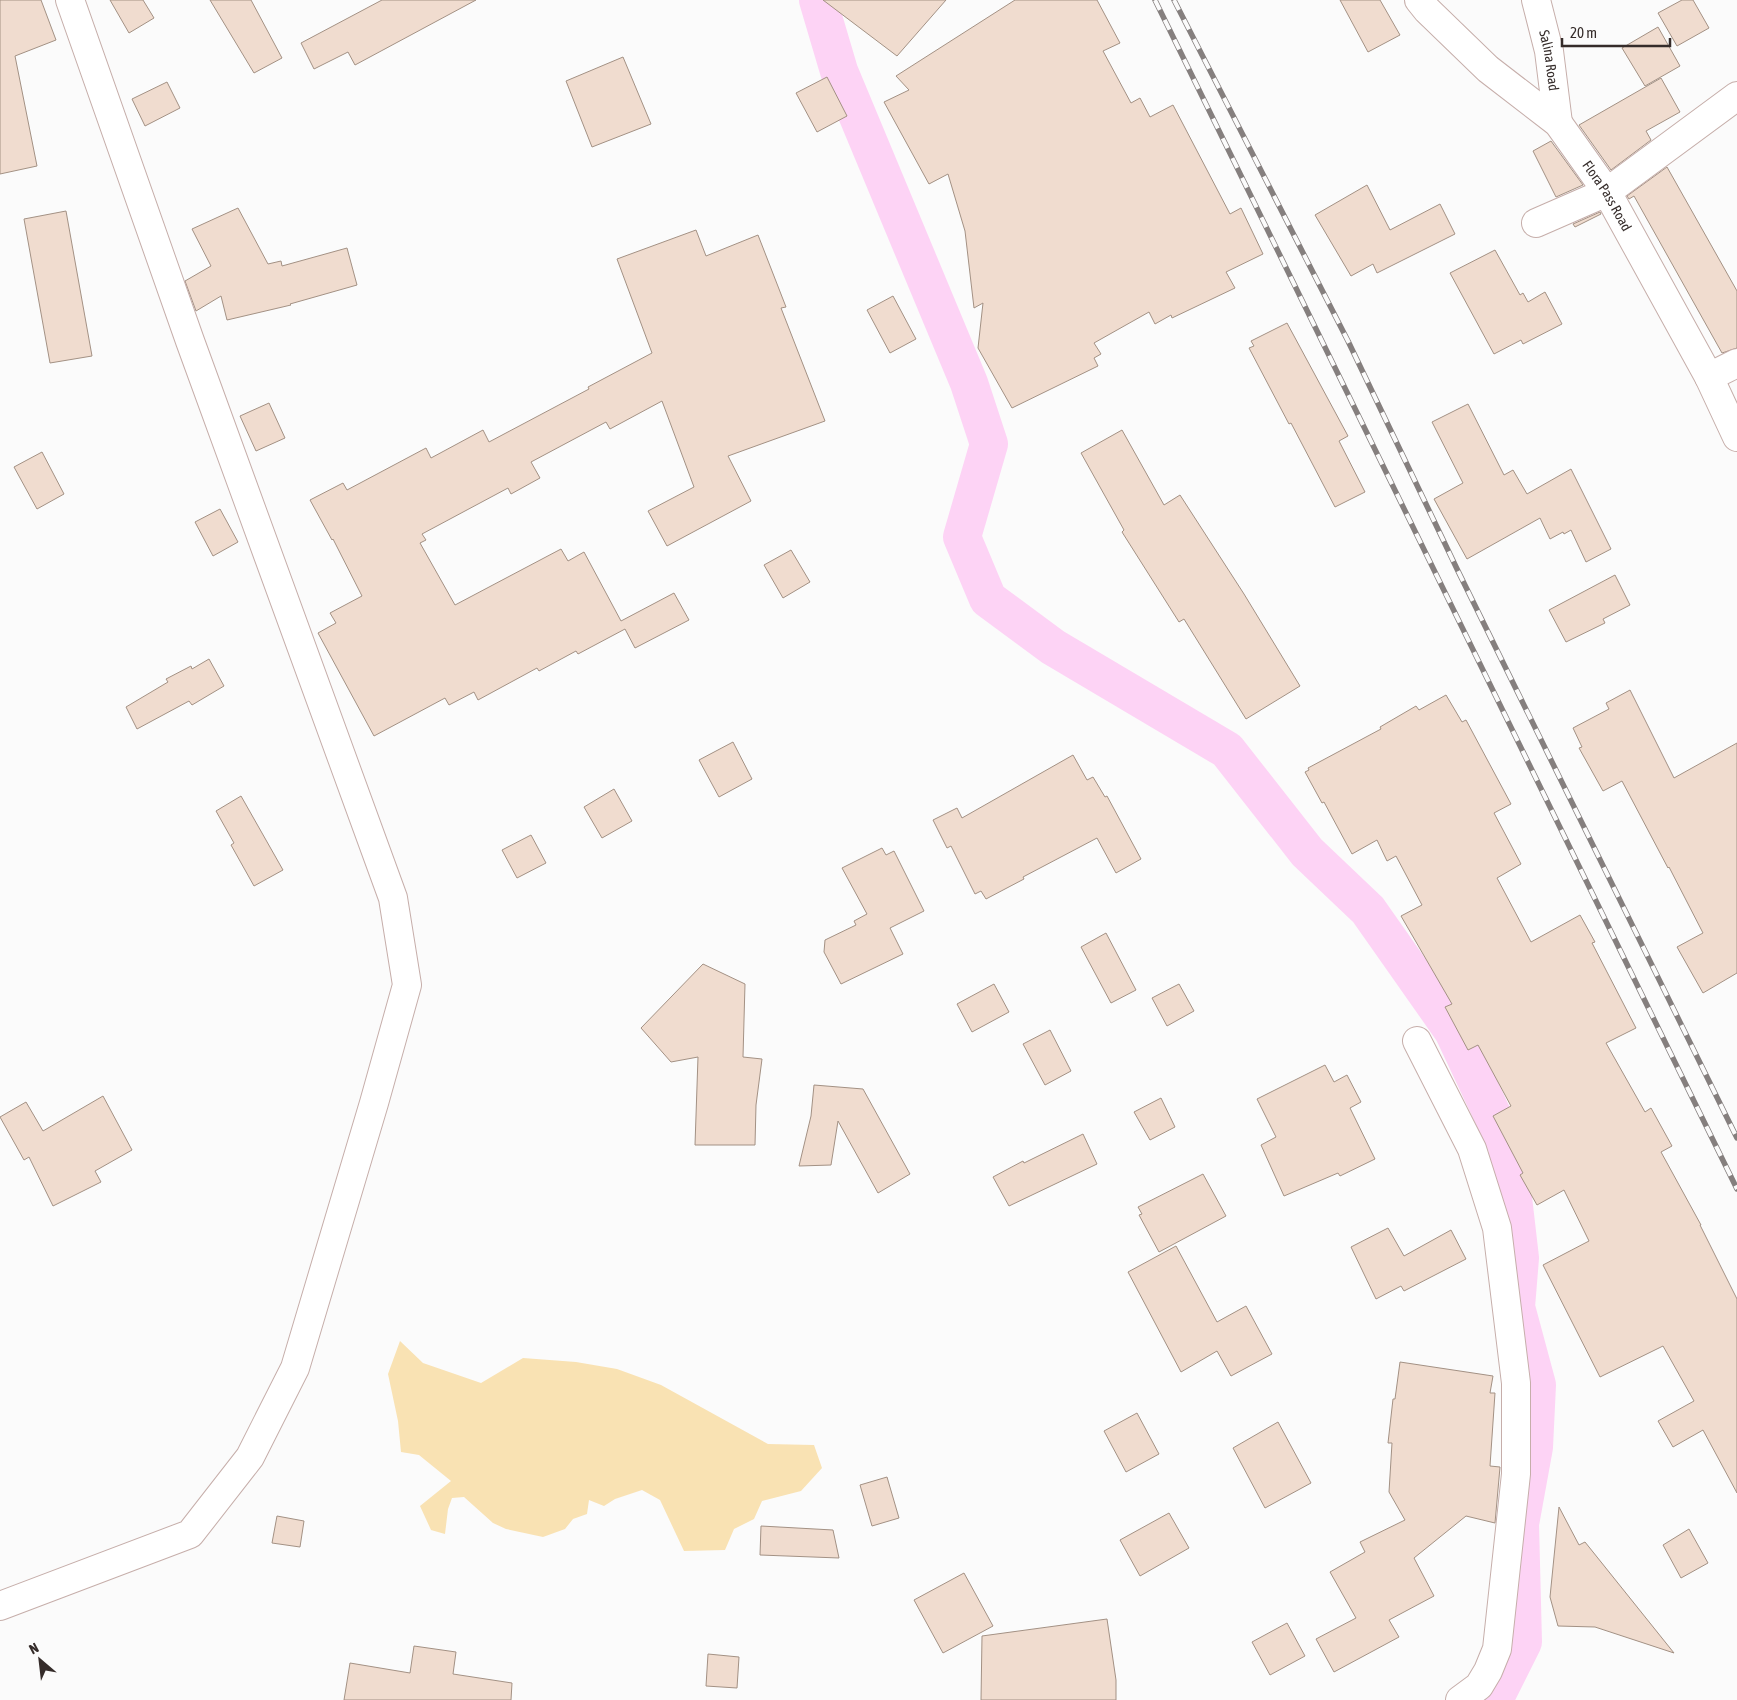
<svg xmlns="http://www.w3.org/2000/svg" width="1737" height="1700" viewBox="0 0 1737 1700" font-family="'Asap Condensed',sans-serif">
<rect width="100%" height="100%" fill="#fbfbfb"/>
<!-- green -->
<polygon fill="#f9e2b3" points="400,1341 423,1363 481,1383 523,1358 576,1362 617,1369 661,1385 768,1444 814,1445 822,1468 801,1491 762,1501 754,1519 734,1529 725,1550 684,1551 660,1500 642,1490 615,1499 604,1506 589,1500 587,1514 573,1519 565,1529 543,1537 506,1529 493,1523 464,1497 452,1498 448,1509 445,1534 431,1530 420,1506 451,1481 419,1455 401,1452 398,1421 388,1374"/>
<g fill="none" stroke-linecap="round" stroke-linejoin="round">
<!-- canal -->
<polyline stroke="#fdd3f5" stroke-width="38" points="818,0 839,71 969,383 989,444 962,537 988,599 1053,647 1227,750 1307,852 1368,910 1453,1031 1507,1146 1520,1258 1516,1307 1537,1385 1534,1447 1520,1524 1523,1642 1494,1700"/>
</g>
<!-- building -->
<g fill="#f0dccf" stroke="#a39184">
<polygon points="0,0 41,0 56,40 15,56 37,166 0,174"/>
<polygon points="110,0 143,0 154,18 129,33"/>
<polygon points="210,0 251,0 282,58 254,73"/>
<polygon points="382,0 476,0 355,65 348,52 314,69 301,43"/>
<polygon points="823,0 946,0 897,56"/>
<polygon points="1015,0 1097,0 1120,43 1103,51 1131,103 1140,98 1150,117 1173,105 1230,214 1241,208 1263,254 1226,272 1235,288 1172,318 1171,315 1155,324 1149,312 1094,343 1101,354 1094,358 1098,366 1012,408 978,348 983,303 974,308 965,231 948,174 929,184 884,102 909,90 896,76"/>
<polygon points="1340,0 1380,0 1400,35 1368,52"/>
<polygon points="1682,0 1693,0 1709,28 1677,46 1658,13"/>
<polygon points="1658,27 1680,66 1645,86 1622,48"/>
<polygon points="623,57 651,124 592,147 566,81"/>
<polygon points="827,77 847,116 817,132 796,93"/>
<polygon points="1661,78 1680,112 1646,131 1651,140 1611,170 1579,125"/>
<polygon points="167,82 180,108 145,126 132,99"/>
<polygon points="1551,141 1583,185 1556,197 1533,151"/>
<polygon points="1667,167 1737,291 1737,348 1722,353 1634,196 1629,199 1627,196"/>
<polygon points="1367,185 1390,230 1440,204 1455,234 1377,273 1373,264 1351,276 1315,215"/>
<polygon points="238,208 268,264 281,261 282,266 347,248 357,285 290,304 291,305 227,320 221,296 196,311 185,281 211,266 192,229"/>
<polygon points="66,211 92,356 50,363 24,219"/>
<polygon points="1600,212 1601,214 1575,227 1573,224"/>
<polygon points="696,230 706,256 758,235 786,307 781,308 825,421 728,456 751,501 667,546 648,511 694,487 662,401 610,429 606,422 531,462 540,478 511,494 508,488 422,534 426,540 420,543 455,605 561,549 568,561 584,552 621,621 674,593 689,620 635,648 625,629 578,654 576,651 539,671 537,668 478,700 474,692 449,705 445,698 374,736 318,633 336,623 330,613 362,596 333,539 332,540 310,500 343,483 347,490 426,448 431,458 483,430 489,442 589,389 588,387 652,353 617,259"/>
<polygon points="1495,250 1520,295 1523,293 1528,302 1545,292 1562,324 1523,344 1521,340 1494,354 1450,273"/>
<polygon points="893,296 916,339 890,353 867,310"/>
<polygon points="1287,323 1348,436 1339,441 1365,492 1335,507 1291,423 1289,424 1249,348 1254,346 1251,341"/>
<polygon points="269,403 285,438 256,451 240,416"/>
<polygon points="1468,404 1504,475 1513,470 1527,494 1571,469 1611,549 1586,562 1571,530 1564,534 1563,532 1550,539 1540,518 1467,559 1434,499 1463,483 1432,422"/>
<polygon points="1122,430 1164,505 1180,495 1244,594 1300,686 1246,719 1184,619 1179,622 1122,532 1124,530 1081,453"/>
<polygon points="42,452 64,494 37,509 14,467"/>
<polygon points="220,509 238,542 213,556 195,522"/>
<polygon points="791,550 810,582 783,598 764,565"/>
<polygon points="1615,575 1630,605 1603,619 1605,623 1566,642 1549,610"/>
<polygon points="209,659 224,686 192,705 189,701 137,729 126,707 168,682 166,679 191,666 192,669"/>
<polygon points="1630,690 1674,778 1737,743 1737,973 1703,993 1677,947 1703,933 1669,867 1668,868 1622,781 1603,791 1579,748 1582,747 1573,728 1609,709 1606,703"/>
<polygon points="1446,695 1462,722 1466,720 1511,804 1494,813 1521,864 1497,878 1531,942 1580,915 1595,942 1592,943 1636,1028 1606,1043 1645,1112 1651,1108 1672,1146 1661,1152 1701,1225 1700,1225 1737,1299 1737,1493 1703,1430 1673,1447 1658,1421 1694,1401 1663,1346 1600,1377 1543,1265 1589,1241 1564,1190 1537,1205 1520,1175 1523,1173 1493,1116 1511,1106 1478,1045 1468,1050 1445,1007 1452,1004 1401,916 1422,905 1396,856 1387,861 1377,840 1352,854 1324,802 1322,803 1305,772 1309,770 1308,768 1381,729 1380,727 1416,706 1419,710"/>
<polygon points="733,742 752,779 719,797 699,760"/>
<polygon points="1073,755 1087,780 1093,777 1105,797 1107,796 1141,859 1116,873 1097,838 1023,877 1024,879 986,899 981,891 975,894 951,846 947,848 933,820 957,808 962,818"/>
<polygon points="614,789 632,821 602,838 584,807"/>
<polygon points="241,796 283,870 254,886 231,845 234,843 216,811"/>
<polygon points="531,835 546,863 517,878 502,850"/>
<polygon points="882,848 886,855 894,851 924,911 890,928 903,954 841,984 824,952 825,940 856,925 854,921 867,914 842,868"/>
<polygon points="1106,933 1136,990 1111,1003 1081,947"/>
<polygon points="703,964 745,984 743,1057 762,1059 756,1105 755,1145 695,1145 698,1057 671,1062 641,1028"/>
<polygon points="994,984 1009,1012 972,1032 957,1004"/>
<polygon points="1179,984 1194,1011 1167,1026 1152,998"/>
<polygon points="1050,1030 1071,1071 1045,1085 1023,1044"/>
<polygon points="1325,1065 1334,1082 1347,1075 1361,1102 1350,1108 1375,1159 1340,1176 1338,1173 1284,1196 1261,1145 1276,1137 1257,1099"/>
<polygon points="814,1085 863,1089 910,1174 878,1193 838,1121 831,1165 799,1166 811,1116"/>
<polygon points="103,1096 132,1150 95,1171 101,1182 53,1206 29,1157 24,1160 0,1117 26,1102 43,1131"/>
<polygon points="1161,1098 1175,1127 1150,1140 1134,1112"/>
<polygon points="1083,1134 1097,1164 1009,1206 993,1177 1023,1161 1024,1163"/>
<polygon points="1203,1174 1226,1216 1159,1252 1139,1215 1142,1214 1138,1207"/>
<polygon points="1388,1228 1404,1256 1451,1230 1466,1259 1404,1291 1401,1286 1376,1299 1351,1247"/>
<polygon points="1176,1246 1217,1322 1246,1306 1272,1354 1231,1376 1217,1351 1181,1372 1128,1272"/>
<polygon points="1400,1362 1493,1376 1490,1393 1495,1393 1490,1466 1500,1467 1495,1523 1466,1516 1414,1558 1434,1596 1389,1620 1399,1637 1334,1672 1316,1639 1356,1618 1330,1572 1365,1552 1360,1542 1405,1520 1389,1492 1392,1443 1388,1443 1393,1399 1395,1399"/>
<polygon points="1137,1413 1159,1454 1126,1472 1104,1431"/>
<polygon points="1278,1422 1311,1483 1265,1508 1233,1448"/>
<polygon points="887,1477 899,1518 872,1526 860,1485"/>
<polygon points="1559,1507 1579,1545 1585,1542 1674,1653 1595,1627 1558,1626 1550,1597"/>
<polygon points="1169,1513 1189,1548 1140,1576 1120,1540"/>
<polygon points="277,1516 304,1521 300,1547 272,1543"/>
<polygon points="761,1526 833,1530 839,1558 760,1555"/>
<polygon points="1689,1529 1708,1563 1681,1578 1663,1545"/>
<polygon points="964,1573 993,1626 943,1653 914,1600"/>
<polygon points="1107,1619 1116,1680 1116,1700 981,1700 982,1636"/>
<polygon points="1287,1623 1305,1656 1270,1675 1252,1642"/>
<polygon points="414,1646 456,1652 453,1674 512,1683 511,1700 344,1700 350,1663 410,1673"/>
<polygon points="708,1654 739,1657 737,1688 706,1686"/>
</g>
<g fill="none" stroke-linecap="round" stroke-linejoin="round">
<!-- minor casing -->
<g stroke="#c6aeaa" stroke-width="30">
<g id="minor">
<path id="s1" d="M1419,0L1427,10L1488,69L1558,123L1607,192L1709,377L1737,437"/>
<path id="s2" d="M1536,0L1549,51L1558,123"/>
<polyline points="1536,223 1607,192 1737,96"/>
<polyline points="1709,377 1737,363"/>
<polyline points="1417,1041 1472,1149 1497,1228 1516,1383 1516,1474 1497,1649 1488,1671 1479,1686 1460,1700"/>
<polyline points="0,1606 190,1534 250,1457 295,1368 374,1103 407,985 393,898 190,341 70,0"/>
</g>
</g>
<!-- minor -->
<use href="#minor" stroke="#fff" stroke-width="28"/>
<!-- rail casing -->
<g stroke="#857f7e" stroke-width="5.5">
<g id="rail">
<polyline points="1155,0 1737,1189"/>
<polyline points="1174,0 1348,341 1458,571 1737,1138"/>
</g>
</g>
<!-- rail -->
<use href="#rail" stroke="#fbfbfb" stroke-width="4" stroke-dasharray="11" stroke-linecap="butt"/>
</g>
<g text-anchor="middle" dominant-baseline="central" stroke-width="4.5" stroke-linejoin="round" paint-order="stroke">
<!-- street labels -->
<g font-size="14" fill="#352c2a" stroke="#fbfbfb">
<text stroke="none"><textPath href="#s2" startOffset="62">Salina Road</textPath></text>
<text stroke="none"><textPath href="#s1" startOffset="274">Flora Pass Road</textPath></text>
</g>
</g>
<!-- north arrow -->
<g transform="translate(40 1660) rotate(332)" stroke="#fbfbfb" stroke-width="4" paint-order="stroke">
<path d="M0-4L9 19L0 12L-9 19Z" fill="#352c2a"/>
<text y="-8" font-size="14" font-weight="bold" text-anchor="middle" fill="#352c2a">N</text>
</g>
<!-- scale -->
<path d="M1562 38v8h108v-8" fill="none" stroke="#352c2a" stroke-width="2.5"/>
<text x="1570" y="38" font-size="15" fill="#352c2a" stroke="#fbfbfb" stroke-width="4" paint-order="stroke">20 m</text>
</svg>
